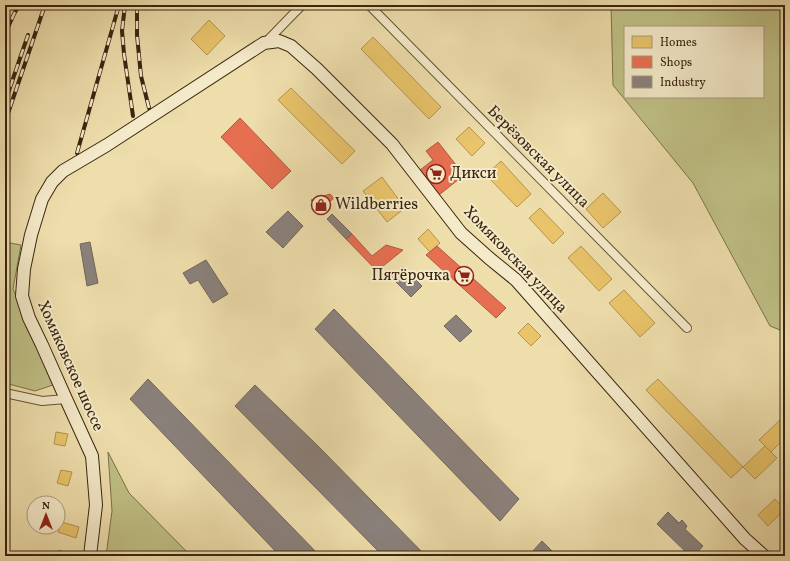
<svg xmlns="http://www.w3.org/2000/svg" width="790" height="561" viewBox="0 0 790 561" font-family="Vollkorn,serif">
<rect width="100%" height="100%" fill="#eedeac"/>
<filter id="stains"><feTurbulence type="fractalNoise" baseFrequency=".005" numOctaves="4"/><feColorMatrix values="0 0 0 0 .2 0 0 0 0 .09 0 0 0 0 .02 0 0 0 .5 -.17"/></filter>
<radialGradient id="worn" r=".72"><stop offset=".6" stop-color="#630" stop-opacity="0"/><stop offset="1" stop-color="#630" stop-opacity=".3"/></radialGradient>
<!-- green -->
<g fill="#bfc085" stroke="#7c724a" fill-rule="evenodd">
<path d="M611,5H785V332L770,326L693,183L613,85ZM625,27H763V97H625Z"/>
<polygon points="5,242 21,245 13,289 53,385 35,391 5,383"/>
<polygon points="108,452 129,493 191,556 106,556 112,511"/>
</g>
<!-- homes -->
<g fill="#e9c46a" stroke="#b4944f">
<polygon points="209,20 225,36 207,55 191,39"/>
<polygon points="373,37 441,107 429,119 361,49"/>
<polygon points="291,88 355,151 342,164 278,100"/>
<polygon points="469,127 485,143 472,156 456,139"/>
<polygon points="501,161 531,194 517,207 486,175"/>
<polygon points="382,177 405,208 387,222 363,191"/>
<polygon points="603,193 621,212 603,228 586,209"/>
<polygon points="540,208 564,233 553,244 529,218"/>
<polygon points="428,229 440,243 430,252 418,239"/>
<polygon points="581,246 612,279 599,291 568,258"/>
<polygon points="624,290 655,323 640,337 609,303"/>
<polygon points="528,323 541,336 531,346 518,333"/>
<polygon points="658,379 743,467 731,478 646,390"/>
<polygon points="781,419 785,423 785,438 771,452 759,440"/>
<polygon points="56,432 68,434 65,446 54,444"/>
<polygon points="765,446 777,458 755,479 743,467"/>
<polygon points="61,470 72,472 68,486 57,483"/>
<polygon points="775,499 785,509 768,526 758,515"/>
<polygon points="62,522 79,527 76,538 58,532"/>
<polygon points="59,550 74,556 57,556"/>
</g>
<!-- shops -->
<g fill="#e76f51" stroke="#b3593e">
<polygon points="240,118 291,171 272,189 221,137"/>
<polygon points="438,142 464,175 439,195 420,170 433,160 426,151"/>
<polygon points="330,194 334,198 320,210 311,200"/>
<polygon points="352,234 372,256 386,245 403,250 377,271 346,239"/>
<polygon points="437,246 506,308 496,318 426,255"/>
</g>
<!-- industry -->
<g fill="#8a817c" stroke="#72655c">
<polygon points="288,211 303,226 283,248 266,232"/>
<polygon points="332,214 352,234 346,239 327,219"/>
<polygon points="90,242 98,283 87,286 80,244"/>
<polygon points="206,260 228,294 213,303 198,280 190,284 183,273"/>
<polygon points="403,267 422,286 411,297 391,277"/>
<polygon points="334,309 519,499 500,521 315,329"/>
<polygon points="456,315 472,331 460,342 444,326"/>
<polygon points="148,379 320,556 280,556 130,399"/>
<polygon points="255,385 318,446 426,556 383,556 235,406"/>
<polygon points="668,512 679,523 682,520 687,526 685,529 703,546 694,556 690,556 657,524"/>
<polygon points="542,541 557,556 536,556 532,552"/>
</g>
<g fill="none" stroke-linecap="round" stroke-linejoin="round">
<!-- street casing -->
<g stroke="#665337" stroke-width="10">
<g id="street">
<polyline points="369,5 687,328"/>
<polyline points="265,43 302,5"/>
<polyline points="5,393 42,401 66,399"/>
</g>
</g>
<!-- secondary casing -->
<g stroke="#392510" stroke-width="14">
<polyline id="secondary" points="90,556 96,505 92,456 66,399 42,345 29,318 22,296 24,269 31,235 42,199 52,182 63,171 107,145 264,43 279,41 291,46 317,69 392,144 461,233 489,258 516,280 745,539 764,556"/>
</g>
<!-- street -->
<use href="#street" stroke="#f4eac9" stroke-width="8"/>
<!-- secondary -->
<use href="#secondary" stroke="#f4eac9" stroke-width="12"/>
<!-- rail casing -->
<g stroke="#392510" stroke-width="4">
<g id="rail">
<polyline points="125,5 122,31 124,54 133,116"/>
<polyline points="137,5 137,35 141,76 149,108"/>
<polyline points="5,34 14,14 19,5"/>
<polyline points="5,102 28,35"/>
<polyline points="5,122 45,5"/>
<polyline points="77,153 119,5"/>
</g>
</g>
<!-- rail -->
<use href="#rail" stroke="#f4eac9" stroke-width="2.5" stroke-dasharray="8" stroke-linecap="butt"/>
</g>
<!-- icons -->
<defs>
<g id="supermarket-ring" transform="scale(1)"><circle r="9.5" fill="#f4eac9" stroke="#8f2418" stroke-width="1.5"/><path d="M-6-5.5h2.5l.6 2H6L4.5 2H-2.5L-4.4-4H-6ZM-1.5 3.2a1.3 1.3 0 1 0 .1 0ZM3 3.2a1.3 1.3 0 1 0 .1 0Z" fill="#8f2418"/></g>
<g id="shop-ring" transform="scale(1)"><circle r="9.5" fill="#f4eac9" stroke="#8f2418" stroke-width="1.5"/><path d="M-5-2.5h2.3a2.7 3.5 0 0 1 5.4 0H5L5.5 6h-11ZM-1.5-2.5h3a1.5 2.3 0 0 0-3 0Z" fill="#8f2418"/></g>
</defs>
<g fill-rule="evenodd">
<use href="#supermarket-ring" x="436" y="174"/>
<use href="#shop-ring" x="321" y="205"/>
<use href="#supermarket-ring" x="464" y="276"/>
</g>
<g text-anchor="middle" dominant-baseline="central" stroke-width="4" stroke-linejoin="round" paint-order="stroke">
<!-- street labels -->
<g font-size="16" fill="#392510" stroke="#f4eac9">
<text transform="translate(538 157) rotate(45)">Берёзовская улица</text>
<text transform="translate(515 260) rotate(46)">Хомяковская улица</text>
<text transform="translate(70 366) rotate(66)">Хомяковское шоссе</text>
</g>
<!-- poi labels -->
<g font-size="16" fill="#392510" stroke="#f4eac9" text-anchor="start">
<text x="450" y="174">Дикси</text>
<text x="335" y="205">Wildberries</text>
<text x="450" y="276" text-anchor="end">Пятёрочка</text>
</g>
</g>
<!-- margin -->
<rect width="790" height="561" fill="none" stroke="#eedeac" stroke-width="20"/>
<rect x="6" y="6" width="778" height="549" fill="none" stroke="#392510" stroke-width="2"/>
<rect x="10" y="10" width="770" height="541" fill="none" stroke="#392510"/>
<!-- legend -->
<rect x="624" y="26" width="140" height="72" fill="#f4eac9" stroke="#a99b7f"/>
<rect x="632" y="36" width="20" height="12" fill="#e9c46a" stroke="#a99b7f"/>
<text x="660" y="46" font-size="12" fill="#392510">Homes</text>
<rect x="632" y="56" width="20" height="12" fill="#e76f51" stroke="#a99b7f"/>
<text x="660" y="66" font-size="12" fill="#392510">Shops</text>
<rect x="632" y="76" width="20" height="12" fill="#8a817c" stroke="#a99b7f"/>
<text x="660" y="86" font-size="12" fill="#392510">Industry</text>
<!-- north arrow -->
<g transform="translate(46 515)"><circle r="19" fill="#f4eac9" stroke="#a99b7f"/>
<path d="M0-3L7 15L0 10L-7 15Z" fill="#8f2418"/>
<text y="-6" font-size="11" font-weight="bold" text-anchor="middle" fill="#392510">N</text>
</g>
<rect width="100%" height="100%" filter="url(#stains)"/>
<rect width="100%" height="100%" fill="url(#worn)"/>
</svg>
